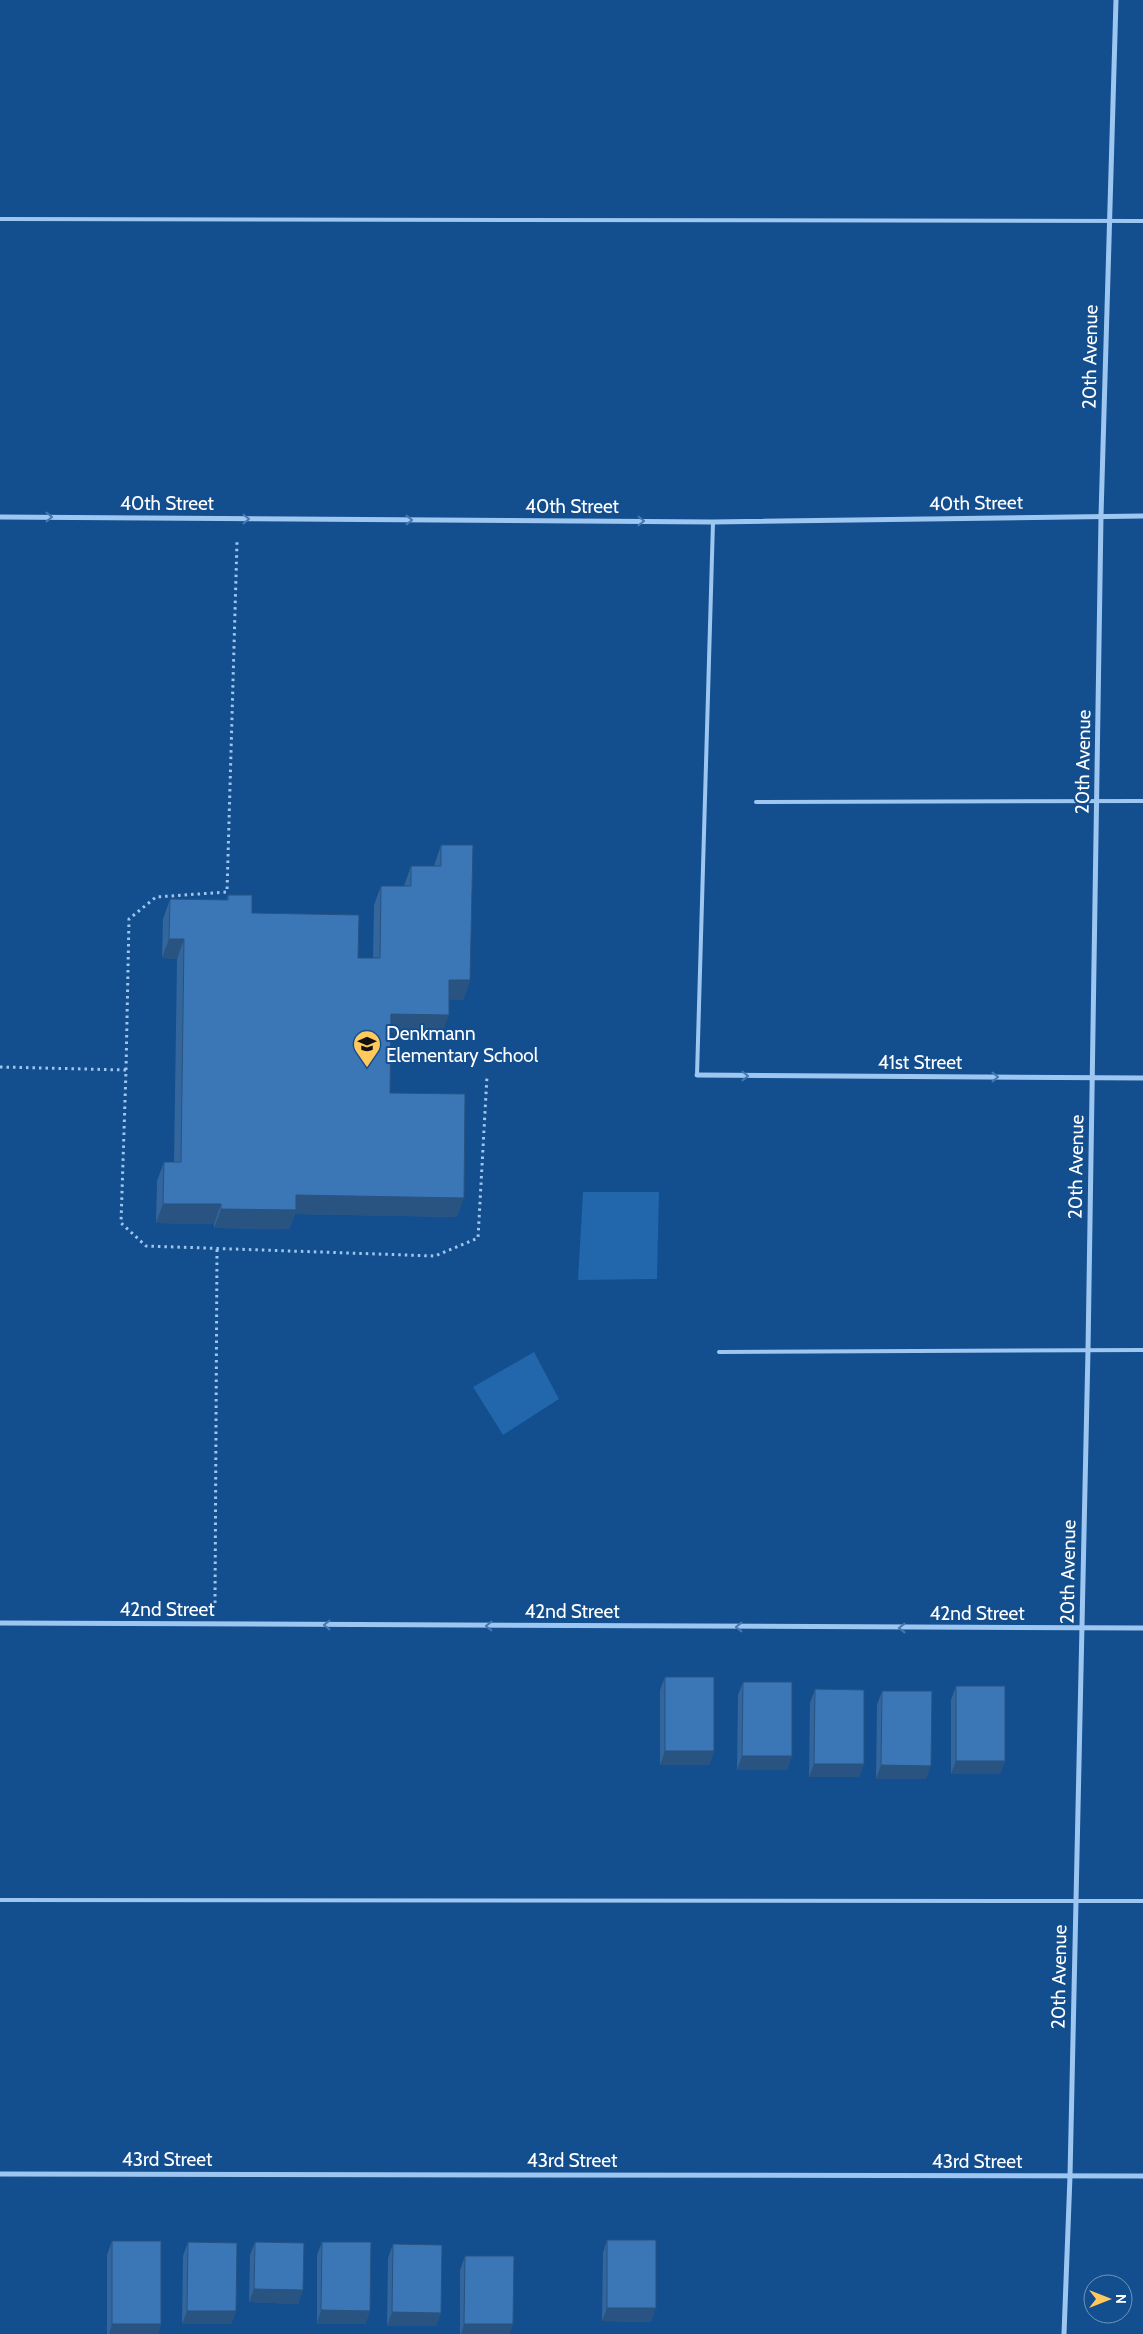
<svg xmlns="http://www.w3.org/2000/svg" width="1143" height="2334" viewBox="0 0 1143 2334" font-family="Cabin,sans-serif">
<rect width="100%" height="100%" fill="#134e8e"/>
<!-- green -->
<g fill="#2266ab">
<polygon points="583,1192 659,1192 657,1279 578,1280"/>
<polygon points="534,1352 559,1399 503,1435 473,1387"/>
</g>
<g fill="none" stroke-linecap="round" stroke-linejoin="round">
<!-- path -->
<g stroke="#9dc7f1" stroke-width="3" stroke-dasharray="2.5 4" stroke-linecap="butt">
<polyline points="0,1067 126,1070 121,1223 146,1246 435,1256 478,1238 487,1076"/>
<polyline points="126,1070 129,919 156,897 227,892 237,542"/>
<polyline points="215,1603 217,1248"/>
</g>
<!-- service -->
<g stroke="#9dc7f1" stroke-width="4">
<polyline points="0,219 1143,221"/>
<polyline points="756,802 1143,801"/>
<polyline points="697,1075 713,522"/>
<polyline points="719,1352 1143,1350"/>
<polyline points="0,1900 1143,1901"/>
</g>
<!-- minor -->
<g stroke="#9dc7f1" stroke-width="5">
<polyline points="0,517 713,522 1143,516"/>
<polyline points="697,1075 1143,1078"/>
<polyline points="0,1623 1143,1628"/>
<polyline points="0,2174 1143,2176"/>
<polyline points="1064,2334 1070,2176 1088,1350 1101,516 1116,0"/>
</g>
</g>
<!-- wall -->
<g fill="#33669d">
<polygon points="441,845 470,980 463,1000 449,999 442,1034 391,1033 390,1093 457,1217 295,1214 289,1229 214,1228 214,1224 156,1223 157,1181 164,1162 174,1162 177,959 162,958 163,919 170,899 226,900 228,895 252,913 358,958 373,958 374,905 381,886 404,886 411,866 434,866"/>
<polygon points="665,1677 714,1751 709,1765 660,1765 660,1690"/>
<polygon points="743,1682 792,1756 787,1770 737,1770 738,1695"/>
<polygon points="956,1686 1005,1761 1000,1774 951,1774 951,1700"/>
<polygon points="815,1689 864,1764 859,1777 809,1777 810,1703"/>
<polygon points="882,1691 926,1779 876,1779 877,1705"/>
<polygon points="607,2240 651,2322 602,2321 603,2253"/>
<polygon points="112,2241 161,2324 158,2334 107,2334 107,2255"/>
<polygon points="188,2242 236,2311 231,2324 182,2324 183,2256"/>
<polygon points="255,2242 303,2290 298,2304 249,2302 250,2255"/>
<polygon points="322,2242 370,2311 365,2324 317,2324 317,2255"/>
<polygon points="393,2244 441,2313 436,2326 387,2326 388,2258"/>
<polygon points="465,2256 510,2334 460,2334 460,2270"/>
</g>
<!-- shaded-wall -->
<g fill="#295380">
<polygon points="169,939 184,939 177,959 162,958"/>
<polygon points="449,980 470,980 463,1000 442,999"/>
<polygon points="391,1014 449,1015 442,1034 384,1033"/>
<polygon points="296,1195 464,1198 457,1217 295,1214 289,1229 214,1228 221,1209"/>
<polygon points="163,1204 221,1204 214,1224 156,1223"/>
<polygon points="665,1751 714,1751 709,1765 660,1765"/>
<polygon points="742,1756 792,1756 787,1770 737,1770"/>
<polygon points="956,1761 1005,1761 1000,1774 951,1774"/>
<polygon points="814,1764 864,1764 859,1777 809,1777"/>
<polygon points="881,1765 931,1766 926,1779 876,1779"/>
<polygon points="254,2289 303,2290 298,2304 249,2302"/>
<polygon points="607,2308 656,2308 651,2322 602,2321"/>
<polygon points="321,2310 370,2311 365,2324 317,2324"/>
<polygon points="187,2311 236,2311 231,2324 182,2324"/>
<polygon points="392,2312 441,2313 436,2326 387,2326"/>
<polygon points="112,2324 161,2324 158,2334 109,2334"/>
<polygon points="464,2324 513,2324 510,2334 461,2334"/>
</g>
<!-- building -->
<g fill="#3b77b7" stroke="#295380">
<polygon points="441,845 473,845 470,980 449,980 449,1015 391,1014 390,1093 465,1094 464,1198 296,1195 296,1210 221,1209 221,1204 163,1204 164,1162 181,1162 184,939 169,939 170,899 228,900 228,895 252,895 252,913 359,915 358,958 380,958 381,886 411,886 411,866 441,866"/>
<rect x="665" y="1677" width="49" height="74"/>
<polygon points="743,1682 792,1682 792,1756 742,1756"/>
<rect x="956" y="1686" width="49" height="75"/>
<polygon points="815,1689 864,1690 864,1764 814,1764"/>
<polygon points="882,1691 932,1691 931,1766 881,1765"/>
<rect x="607" y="2240" width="49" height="68"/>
<rect x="112" y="2241" width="49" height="83"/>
<polygon points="188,2242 237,2243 236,2311 187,2311"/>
<polygon points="255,2242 304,2243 303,2290 254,2289"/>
<polygon points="322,2242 371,2242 370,2311 321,2310"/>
<polygon points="393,2244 442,2245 441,2313 392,2312"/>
<polygon points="465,2256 514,2256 513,2324 464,2324"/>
</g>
<!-- one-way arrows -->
<defs><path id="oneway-chevron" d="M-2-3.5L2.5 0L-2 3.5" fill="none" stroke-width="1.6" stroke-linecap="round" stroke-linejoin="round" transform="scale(1.25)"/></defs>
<g stroke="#4378b1">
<use href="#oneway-chevron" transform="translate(49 517)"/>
<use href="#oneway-chevron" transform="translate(246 519)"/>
<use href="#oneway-chevron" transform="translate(409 520)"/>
<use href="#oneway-chevron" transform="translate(641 521)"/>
<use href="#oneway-chevron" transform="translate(745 1076)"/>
<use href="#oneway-chevron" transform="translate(995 1077)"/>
<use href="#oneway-chevron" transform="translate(327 1625) rotate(-180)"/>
<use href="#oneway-chevron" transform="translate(489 1626) rotate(-180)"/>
<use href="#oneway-chevron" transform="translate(739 1627) rotate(-180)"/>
<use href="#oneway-chevron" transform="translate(902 1628) rotate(-180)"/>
</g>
<!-- icons -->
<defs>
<g id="school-pin" transform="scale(1.4375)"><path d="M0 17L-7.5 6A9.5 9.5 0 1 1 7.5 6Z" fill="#ffc95d" stroke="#134e8e"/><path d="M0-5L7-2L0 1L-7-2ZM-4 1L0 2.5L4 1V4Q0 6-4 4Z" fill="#111"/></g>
</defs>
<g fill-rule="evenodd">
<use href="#school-pin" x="367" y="1044"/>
</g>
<g text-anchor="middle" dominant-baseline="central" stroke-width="4" stroke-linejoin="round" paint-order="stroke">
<!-- street labels -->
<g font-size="19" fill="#fff" stroke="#134e8e">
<text transform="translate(1090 357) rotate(-89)">20th Avenue</text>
<text x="167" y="503">40th Street</text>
<text transform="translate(976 503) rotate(-1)">40th Street</text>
<text x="572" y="506">40th Street</text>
<text transform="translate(1083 762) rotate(-89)">20th Avenue</text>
<text x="920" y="1062">41st Street</text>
<text transform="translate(1076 1167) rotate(-89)">20th Avenue</text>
<text transform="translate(1068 1572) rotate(-89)">20th Avenue</text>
<text x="167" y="1609">42nd Street</text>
<text x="572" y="1611">42nd Street</text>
<text x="977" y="1613">42nd Street</text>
<text transform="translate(1059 1977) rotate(-89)">20th Avenue</text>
<text x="167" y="2159">43rd Street</text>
<text x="572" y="2160">43rd Street</text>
<text x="977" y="2161">43rd Street</text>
</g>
<!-- poi labels -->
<g font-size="19" fill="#fff" stroke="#134e8e" text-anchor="start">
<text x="386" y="1033">Denkmann<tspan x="386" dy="22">Elementary School</tspan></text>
</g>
</g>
<!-- north arrow -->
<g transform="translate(1108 2299) rotate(90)"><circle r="24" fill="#134e8e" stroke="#7195bb"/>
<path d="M0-4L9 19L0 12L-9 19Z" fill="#ffc95d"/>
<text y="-8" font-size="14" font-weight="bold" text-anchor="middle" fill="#ffffff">N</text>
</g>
</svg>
